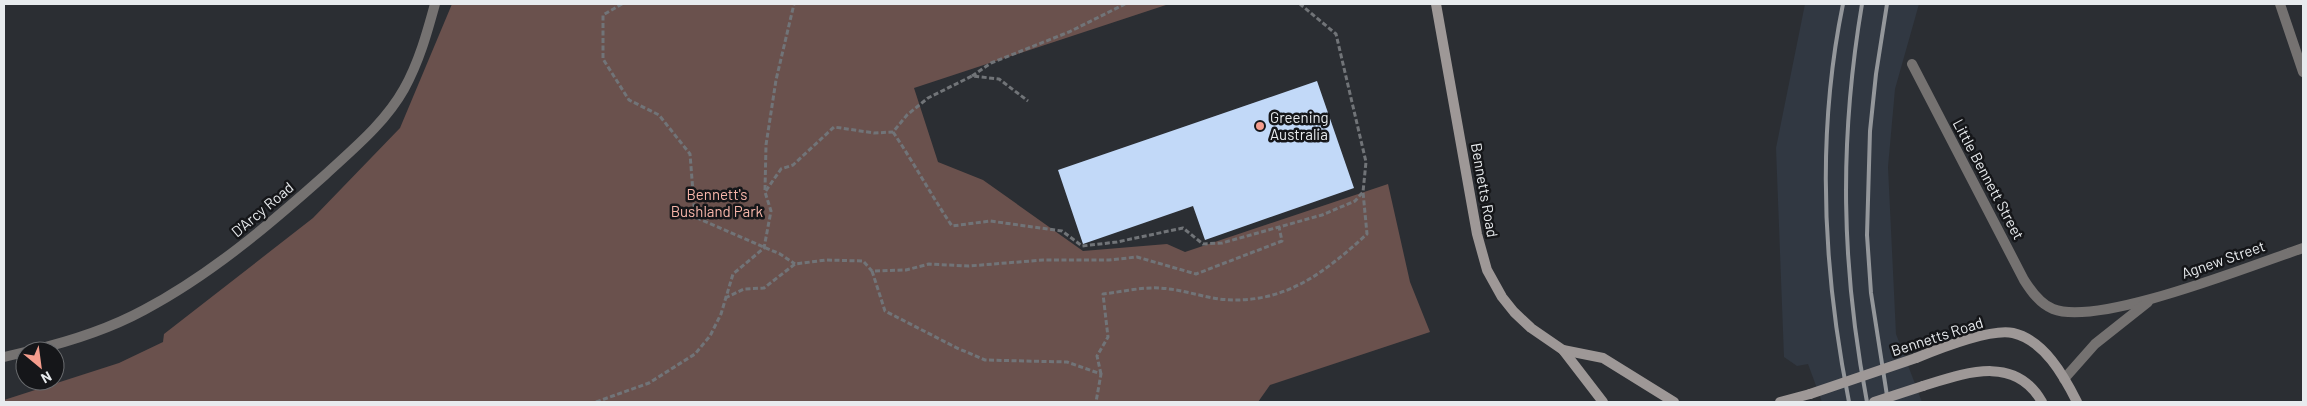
<svg xmlns="http://www.w3.org/2000/svg" width="2307" height="406" viewBox="0 0 2307 406" font-family="Barlow,sans-serif">
<rect width="100%" height="100%" fill="#2b2e33"/>
<!-- built -->
<polygon fill="#313842" points="1805,4 1919,4 1895,89 1888,167 1896,334 1922,402 1822,402 1808,364 1797,366 1784,357 1776,148"/>
<!-- green -->
<polygon fill="#6a514d" points="452,4 1169,4 914,88 938,162 983,180 1083,251 1167,244 1185,252 1388,184 1410,282 1430,332 1270,385 1258,402 4,402 4,400 119,363 163,342 164,334 313,218 400,128"/>
<!-- building -->
<polygon fill="#c2d9f8" points="1317,81 1354,188 1205,240 1193,206 1083,244 1058,170"/>
<g fill="none" stroke-linecap="round" stroke-linejoin="round">
<!-- path -->
<g stroke="#717478" stroke-width="3" stroke-dasharray="5 2.5" stroke-linecap="butt">
<polyline points="622,4 603,15 603,59 629,100 659,115 690,154 695,217 780,254 795,264"/>
<polyline points="972,76 991,63 1069,32 1125,4"/>
<path d="M893,132C914,163 931,195 952,226L990,221L1062,231L1082,246L1117,242L1183,228L1203,244L1222,243L1322,215L1355,201L1363,192"/>
<polyline points="765,190 766,145 776,80 794,4"/>
<polyline points="872,271 885,311 957,348 985,360 1067,362 1101,374 1096,402"/>
<polyline points="725,298 744,289 764,288 795,264 826,260 863,261 872,271 906,270 929,264 969,266 1043,260 1109,260 1137,257 1196,274 1282,241 1279,227"/>
<path d="M1101,374L1097,356L1108,337L1103,294C1121,292 1141,287 1159,288C1180,289 1199,296 1219,299C1282,306 1323,274 1367,234L1363,192L1366,162L1336,34L1300,4"/>
<polyline points="596,402 649,383 695,354 710,336 721,314 733,274 764,248 771,211 765,192 781,169 793,165 834,127 874,133 893,132 907,115 928,98 972,76 999,79 1028,101"/>
</g>
<!-- street -->
<g stroke="#757271" stroke-width="10">
<polyline points="2280,4 2303,72"/>
<path d="M1912,64L2024,280C2031,291 2040,304 2053,309C2099,327 2252,265 2303,248"/>
<path d="M30,351C68,342 109,329 144,310C210,275 269,225 325,175C353,149 385,123 404,89C419,62 427,33 435,4"/>
<polyline points="4,357 25,352"/>
<polyline points="2064,379 2095,344 2148,302"/>
</g>
<!-- secondary -->
<g stroke="#9e9897" stroke-width="10">
<polyline points="1436,4 1477,234 1487,270 1502,297 1514,312 1531,328 1563,350 1603,402"/>
<polyline points="1563,350 1603,358 1674,402"/>
<path d="M1916,358C1938,349 1990,328 2013,333C2044,340 2064,376 2077,402"/>
<path d="M1923,386C1965,373 2015,354 2042,402"/>
<polyline points="1780,402 1810,394"/>
</g>
<!-- rail -->
<g stroke="#94979b" stroke-width="4">
<path d="M1843,4C1816,135 1823,271 1849,402"/>
<path d="M1862,4C1839,141 1841,266 1867,402"/>
<polyline points="1887,4 1876,74 1870,131 1867,235 1871,293 1888,402"/>
</g>
<!-- secondary-bridge -->
<g stroke="#9e9897" stroke-width="10">
<polyline points="1810,394 1916,358"/>
<polyline points="1874,402 1923,386"/>
</g>
</g>
<!-- markers -->
<circle fill="#f59d8d" stroke="#151619" stroke-width="2" cx="1260" cy="126" r="5"/>
<g text-anchor="middle" dominant-baseline="central" stroke-width="5" stroke-linejoin="round" paint-order="stroke">
<!-- poi labels -->
<g font-size="15" fill="#e8ebee" stroke="#151619" text-anchor="start">
<text x="1270" y="117">Greening<tspan x="1270" dy="17">Australia</tspan></text>
</g>
<!-- street labels -->
<g font-size="15" fill="#e8ebee" stroke="#151619">
<text transform="translate(1989 179) rotate(62)">Little Bennett Street</text>
<text transform="translate(1485 190) rotate(80)">Bennetts Road</text>
<text transform="translate(262 209) rotate(-40)">D'Arcy Road</text>
<text transform="translate(2223 259) rotate(-19)">Agnew Street</text>
<text transform="translate(1937 336) rotate(-18)">Bennetts Road</text>
</g>
<!-- park labels -->
<g font-size="15" fill="#f8b6aa" stroke="#151619">
<text x="717" y="194">Bennett's<tspan x="717" dy="17">Bushland Park</tspan></text>
</g>
</g>
<!-- border -->
<rect width="2307" height="406" fill="none" stroke="#e8ebee" stroke-width="10"/>
<!-- north arrow -->
<g transform="translate(40 366) rotate(151)"><circle r="24" fill="#151619" stroke="#696b6e"/>
<path d="M0-4L9 19L0 12L-9 19Z" fill="#f59d8d"/>
<text y="-8" font-size="14" font-weight="bold" text-anchor="middle" fill="#e8ebee">N</text>
</g>
</svg>
